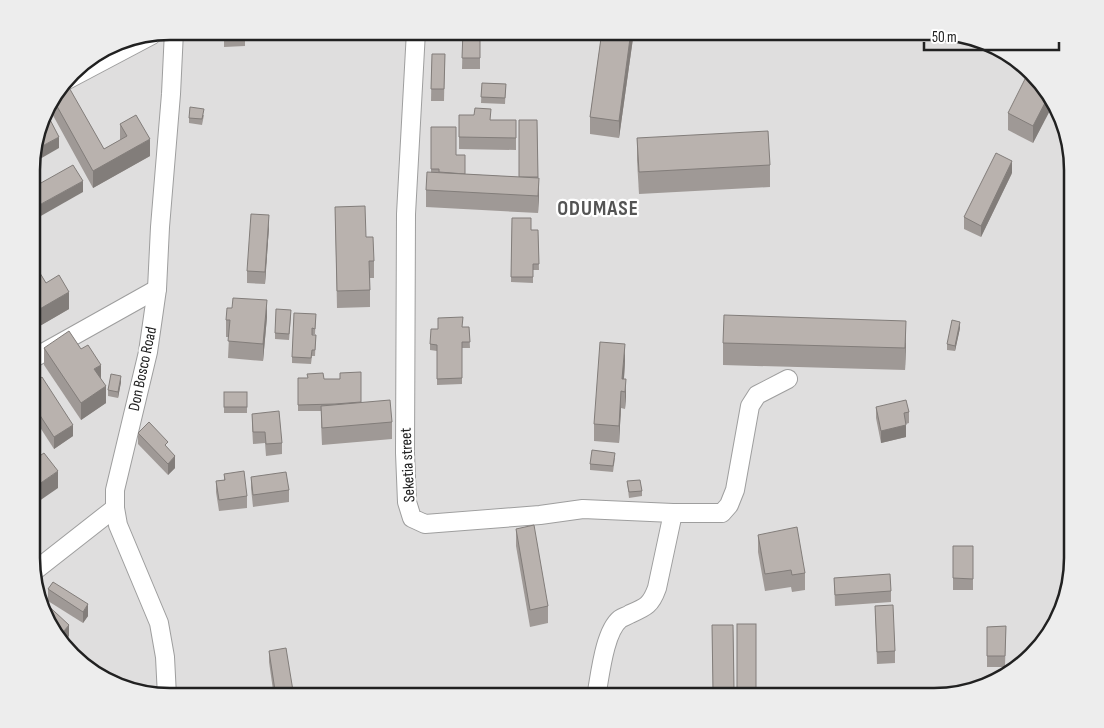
<svg xmlns="http://www.w3.org/2000/svg" width="1104" height="728" viewBox="0 0 1104 728" font-family="'Sofia Sans Condensed',sans-serif">
<rect width="100%" height="100%" fill="#f0ede8"/>
<!-- residential -->
<polygon fill="#dfdede" points="170,31 935,31 1011,55 1054,101 1072,161 1072,567 1049,635 1003,678 943,696 169,697 93,673 50,628 32,576 32,152 46,108 78,66 117,42"/>
<g fill="none" stroke-linecap="round" stroke-linejoin="round">
<!-- street casing -->
<g stroke="#9e9e9e" stroke-width="20">
<g id="street">
<polyline points="416,31 406,214 405,453 407,502 412,518 425,524 540,515 583,509 673,513 722,513 729,505 735,490 750,406 757,395 788,379"/>
<polyline points="67,80 152,35"/>
<polyline points="32,359 157,289"/>
<polyline points="32,573 115,508"/>
<polyline points="167,696 165,657 159,623 118,525 115,508 115,490 148,352 157,289 160,227 171,94 174,31"/>
<path d="M596,697C600,677 604,632 620,619C623,617 627,616 630,614C646,607 651,605 657,588L673,513"/>
</g>
</g>
<!-- street -->
<use href="#street" stroke="#fff" stroke-width="18"/>
</g>
<!-- wall -->
<g fill="#9f9996">
<polygon points="224,31 245,31 245,46 224,47"/>
<polygon points="463,31 480,31 480,69 462,69"/>
<polygon points="602,31 634,31 619,138 590,134 590,117"/>
<polygon points="432,54 445,54 444,101 431,101"/>
<polygon points="482,83 506,84 505,104 481,103"/>
<polygon points="62,87 104,149 120,140 120,124 150,156 93,188 50,110 50,102"/>
<polygon points="1054,101 1033,143 1008,130 1008,113"/>
<polygon points="204,115 202,125 189,123 189,118"/>
<polygon points="491,120 516,120 516,150 459,149 459,137"/>
<polygon points="537,120 538,178 539,195 538,213 426,207 426,190 431,172 431,127 456,155 465,174 519,177"/>
<polygon points="637,138 770,165 770,187 639,194 637,160"/>
<polygon points="1012,173 981,237 964,229 964,217"/>
<polygon points="335,207 366,237 374,261 374,278 370,278 370,307 337,308"/>
<polygon points="512,218 531,230 538,230 539,270 533,270 533,283 511,282"/>
<polygon points="269,227 265,284 247,283 247,271"/>
<polygon points="32,260 46,283 69,309 38,327 32,317"/>
<polygon points="316,314 315,334 312,334 316,335 315,356 312,356 311,364 292,363 292,357"/>
<polygon points="291,316 289,340 275,339 275,333"/>
<polygon points="267,317 263,361 228,358 229,337 226,337 226,320"/>
<polygon points="463,327 469,327 470,348 462,348 462,384 437,385 437,351 430,350 430,344"/>
<polygon points="960,328 955,351 947,350 947,344"/>
<polygon points="723,343 906,343 905,370 723,365"/>
<polygon points="44,348 101,379 106,403 81,420 44,365"/>
<polygon points="625,361 624,379 626,396 625,409 621,408 619,443 594,441 594,424"/>
<polygon points="298,378 324,379 392,422 392,439 322,445 321,423 321,411 298,411"/>
<polygon points="121,382 118,398 108,396 108,390"/>
<polygon points="32,384 73,436 54,449 32,415"/>
<rect x="224" y="392" width="23" height="21"/>
<polygon points="876,407 909,412 909,423 906,424 906,437 881,443 876,418"/>
<polygon points="252,414 282,443 282,454 266,456 265,443 253,444 252,425"/>
<polygon points="138,433 168,448 175,468 168,475 138,444"/>
<polygon points="615,458 613,472 590,470 590,464"/>
<polygon points="224,474 247,496 247,508 219,511 216,492 216,481 224,480"/>
<polygon points="251,477 289,490 289,502 253,507 251,488"/>
<polygon points="627,481 642,491 642,496 629,498"/>
<polygon points="516,529 548,606 548,623 530,627 516,546"/>
<polygon points="758,535 805,573 805,590 792,592 791,587 765,591 758,552"/>
<rect x="953" y="546" width="20" height="44"/>
<polygon points="834,578 891,591 891,602 835,606"/>
<polygon points="53,582 88,616 83,623 48,601 48,589"/>
<polygon points="875,606 895,651 895,663 877,664"/>
<rect x="737" y="624" width="19" height="73"/>
<polygon points="712,625 733,625 734,697 713,697"/>
<polygon points="1006,626 1005,667 987,667 987,627"/>
<polygon points="269,651 294,697 274,697 269,662"/>
</g>
<!-- shaded-wall -->
<g fill="#827d7a">
<polygon points="631,31 634,31 619,138 619,121"/>
<polygon points="1049,95 1055,101 1033,143 1033,126"/>
<polygon points="59,137 59,148 33,163 33,151"/>
<polygon points="150,139 150,156 93,188 93,171"/>
<polygon points="1012,161 1012,173 981,237 981,226"/>
<polygon points="539,178 539,195 538,213 538,196"/>
<polygon points="83,181 83,192 32,221 32,209"/>
<polygon points="269,215 269,227 265,284 265,272"/>
<polygon points="35,232 35,249 32,251 32,234"/>
<polygon points="69,292 69,309 38,327 38,310"/>
<polygon points="267,300 267,317 263,361 263,344"/>
<polygon points="906,321 906,343 905,370 905,348"/>
<polygon points="960,322 960,328 955,351 955,346"/>
<polygon points="625,344 625,361 623,392 622,379"/>
<polygon points="101,365 101,382 94,369"/>
<polygon points="121,376 121,382 118,398 118,392"/>
<polygon points="626,379 626,396 625,409 625,392"/>
<polygon points="106,386 106,403 81,420 81,403"/>
<polygon points="621,391 621,408 619,443 619,426"/>
<polygon points="73,425 73,436 54,449 54,437"/>
<polygon points="906,425 906,437 881,443 881,431"/>
<polygon points="175,456 175,468 168,475 168,464"/>
<polygon points="58,471 58,488 32,506 32,489"/>
<polygon points="88,604 88,616 83,623 83,612"/>
<polygon points="69,625 69,636 64,643 59,637"/>
</g>
<!-- building -->
<g fill="#b9b2ae" stroke="#827d7a">
<polygon points="224,31 245,31 245,34 224,35"/>
<polygon points="463,31 480,31 480,58 462,58"/>
<polygon points="602,31 631,31 619,121 590,117"/>
<polygon points="432,54 445,54 444,89 431,89"/>
<polygon points="1028,73 1049,95 1033,126 1008,113"/>
<polygon points="482,83 506,84 505,98 481,97"/>
<polygon points="67,84 104,149 127,136 120,124 136,115 150,139 93,171 53,99 62,87"/>
<polygon points="190,107 204,109 202,119 189,118"/>
<polygon points="475,108 491,109 490,120 516,120 516,138 459,137 459,115 474,115"/>
<polygon points="45,110 59,137 33,151"/>
<polygon points="519,120 537,120 538,177 519,177"/>
<polygon points="431,127 456,127 456,155 465,155 465,174 439,172 439,169 431,169"/>
<polygon points="768,131 770,165 639,172 637,138"/>
<polygon points="996,153 1012,161 981,226 964,217"/>
<polygon points="73,165 83,181 32,209 32,188"/>
<polygon points="427,172 539,178 538,196 426,190"/>
<polygon points="365,206 366,237 373,237 374,261 369,261 370,290 337,291 335,207"/>
<polygon points="251,214 269,215 265,272 247,271"/>
<polygon points="512,218 531,218 531,230 538,230 539,264 533,264 533,277 511,277"/>
<polygon points="32,227 35,232 32,234"/>
<polygon points="32,260 46,283 59,275 69,292 38,310 32,300"/>
<polygon points="233,298 267,300 263,344 228,341 230,320 226,320 227,308 232,308"/>
<polygon points="276,309 291,310 289,334 275,333"/>
<polygon points="294,313 316,314 315,329 312,328 312,335 316,335 315,350 312,350 311,358 292,357"/>
<polygon points="724,315 906,321 905,348 723,343"/>
<polygon points="463,317 462,327 469,327 470,342 462,342 462,378 437,379 437,345 430,344 431,329 438,329 438,318"/>
<polygon points="952,320 960,322 955,346 947,344"/>
<polygon points="69,331 81,349 88,345 101,365 94,369 106,386 81,403 44,348"/>
<polygon points="600,342 625,344 622,379 626,379 625,392 621,391 619,426 594,424"/>
<polygon points="361,372 361,402 335,404 298,405 298,378 308,378 307,374 323,373 324,379 340,379 340,373"/>
<polygon points="111,374 121,376 118,392 108,390"/>
<polygon points="42,377 73,425 54,437 32,403 32,384"/>
<rect x="224" y="392" width="23" height="15"/>
<polygon points="390,400 392,422 322,428 321,406"/>
<polygon points="906,400 909,412 904,413 906,425 881,431 876,407"/>
<polygon points="279,411 282,443 266,444 265,432 253,432 252,414"/>
<polygon points="149,422 168,442 165,445 175,456 168,464 138,433"/>
<polygon points="592,450 615,453 613,466 590,464"/>
<polygon points="44,453 58,471 32,489 32,461"/>
<polygon points="244,471 247,496 219,500 216,481 225,480 224,474"/>
<polygon points="286,472 289,490 253,495 251,477"/>
<polygon points="640,480 642,491 629,492 627,481"/>
<polygon points="534,525 548,606 530,610 516,529"/>
<polygon points="797,527 805,573 792,575 791,570 765,574 758,535"/>
<polygon points="953,546 973,546 973,579 953,578"/>
<polygon points="890,574 891,591 835,595 834,578"/>
<polygon points="53,582 88,604 83,612 48,589"/>
<polygon points="41,599 69,625 59,637 50,628 41,600"/>
<polygon points="893,605 895,651 877,652 875,606"/>
<rect x="737" y="624" width="19" height="65"/>
<polygon points="712,625 733,625 734,689 713,690"/>
<polygon points="1006,626 1005,656 987,656 987,627"/>
<polygon points="286,648 294,697 276,697 269,651"/>
</g>
<g text-anchor="middle" dominant-baseline="central" stroke-width="4.5" stroke-linejoin="round" paint-order="stroke">
<!-- street labels -->
<g font-size="16" fill="#212121" stroke="#fff">
<text transform="translate(143 369) rotate(-78)">Don Bosco Road</text>
<text transform="translate(408 465) rotate(-93)">Seketia street</text>
</g>
<!-- district labels -->
<g font-size="21" font-weight="bold" letter-spacing="1" fill="#545454" stroke="#fff">
<text x="598" y="208">ODUMASE</text>
</g>
</g>
<!-- crop -->
<path d="M0 0H1104V728H0ZM170 40H934A130 130 0 0 1 1064 170V558A130 130 0 0 1 934 688H170A130 130 0 0 1 40 558V170A130 130 0 0 1 170 40Z" fill="#ededed" fill-rule="evenodd"/>
<path fill="none" stroke="#212121" stroke-width="2.5" d="M170 40H934A130 130 0 0 1 1064 170V558A130 130 0 0 1 934 688H170A130 130 0 0 1 40 558V170A130 130 0 0 1 170 40Z"/>
<!-- scale -->
<path d="M924 42v8h135v-8" fill="none" stroke="#212121" stroke-width="2.5"/>
<text x="932" y="42" font-size="15" fill="#212121" stroke="#ffffff" stroke-width="4" paint-order="stroke">50 m</text>
</svg>
